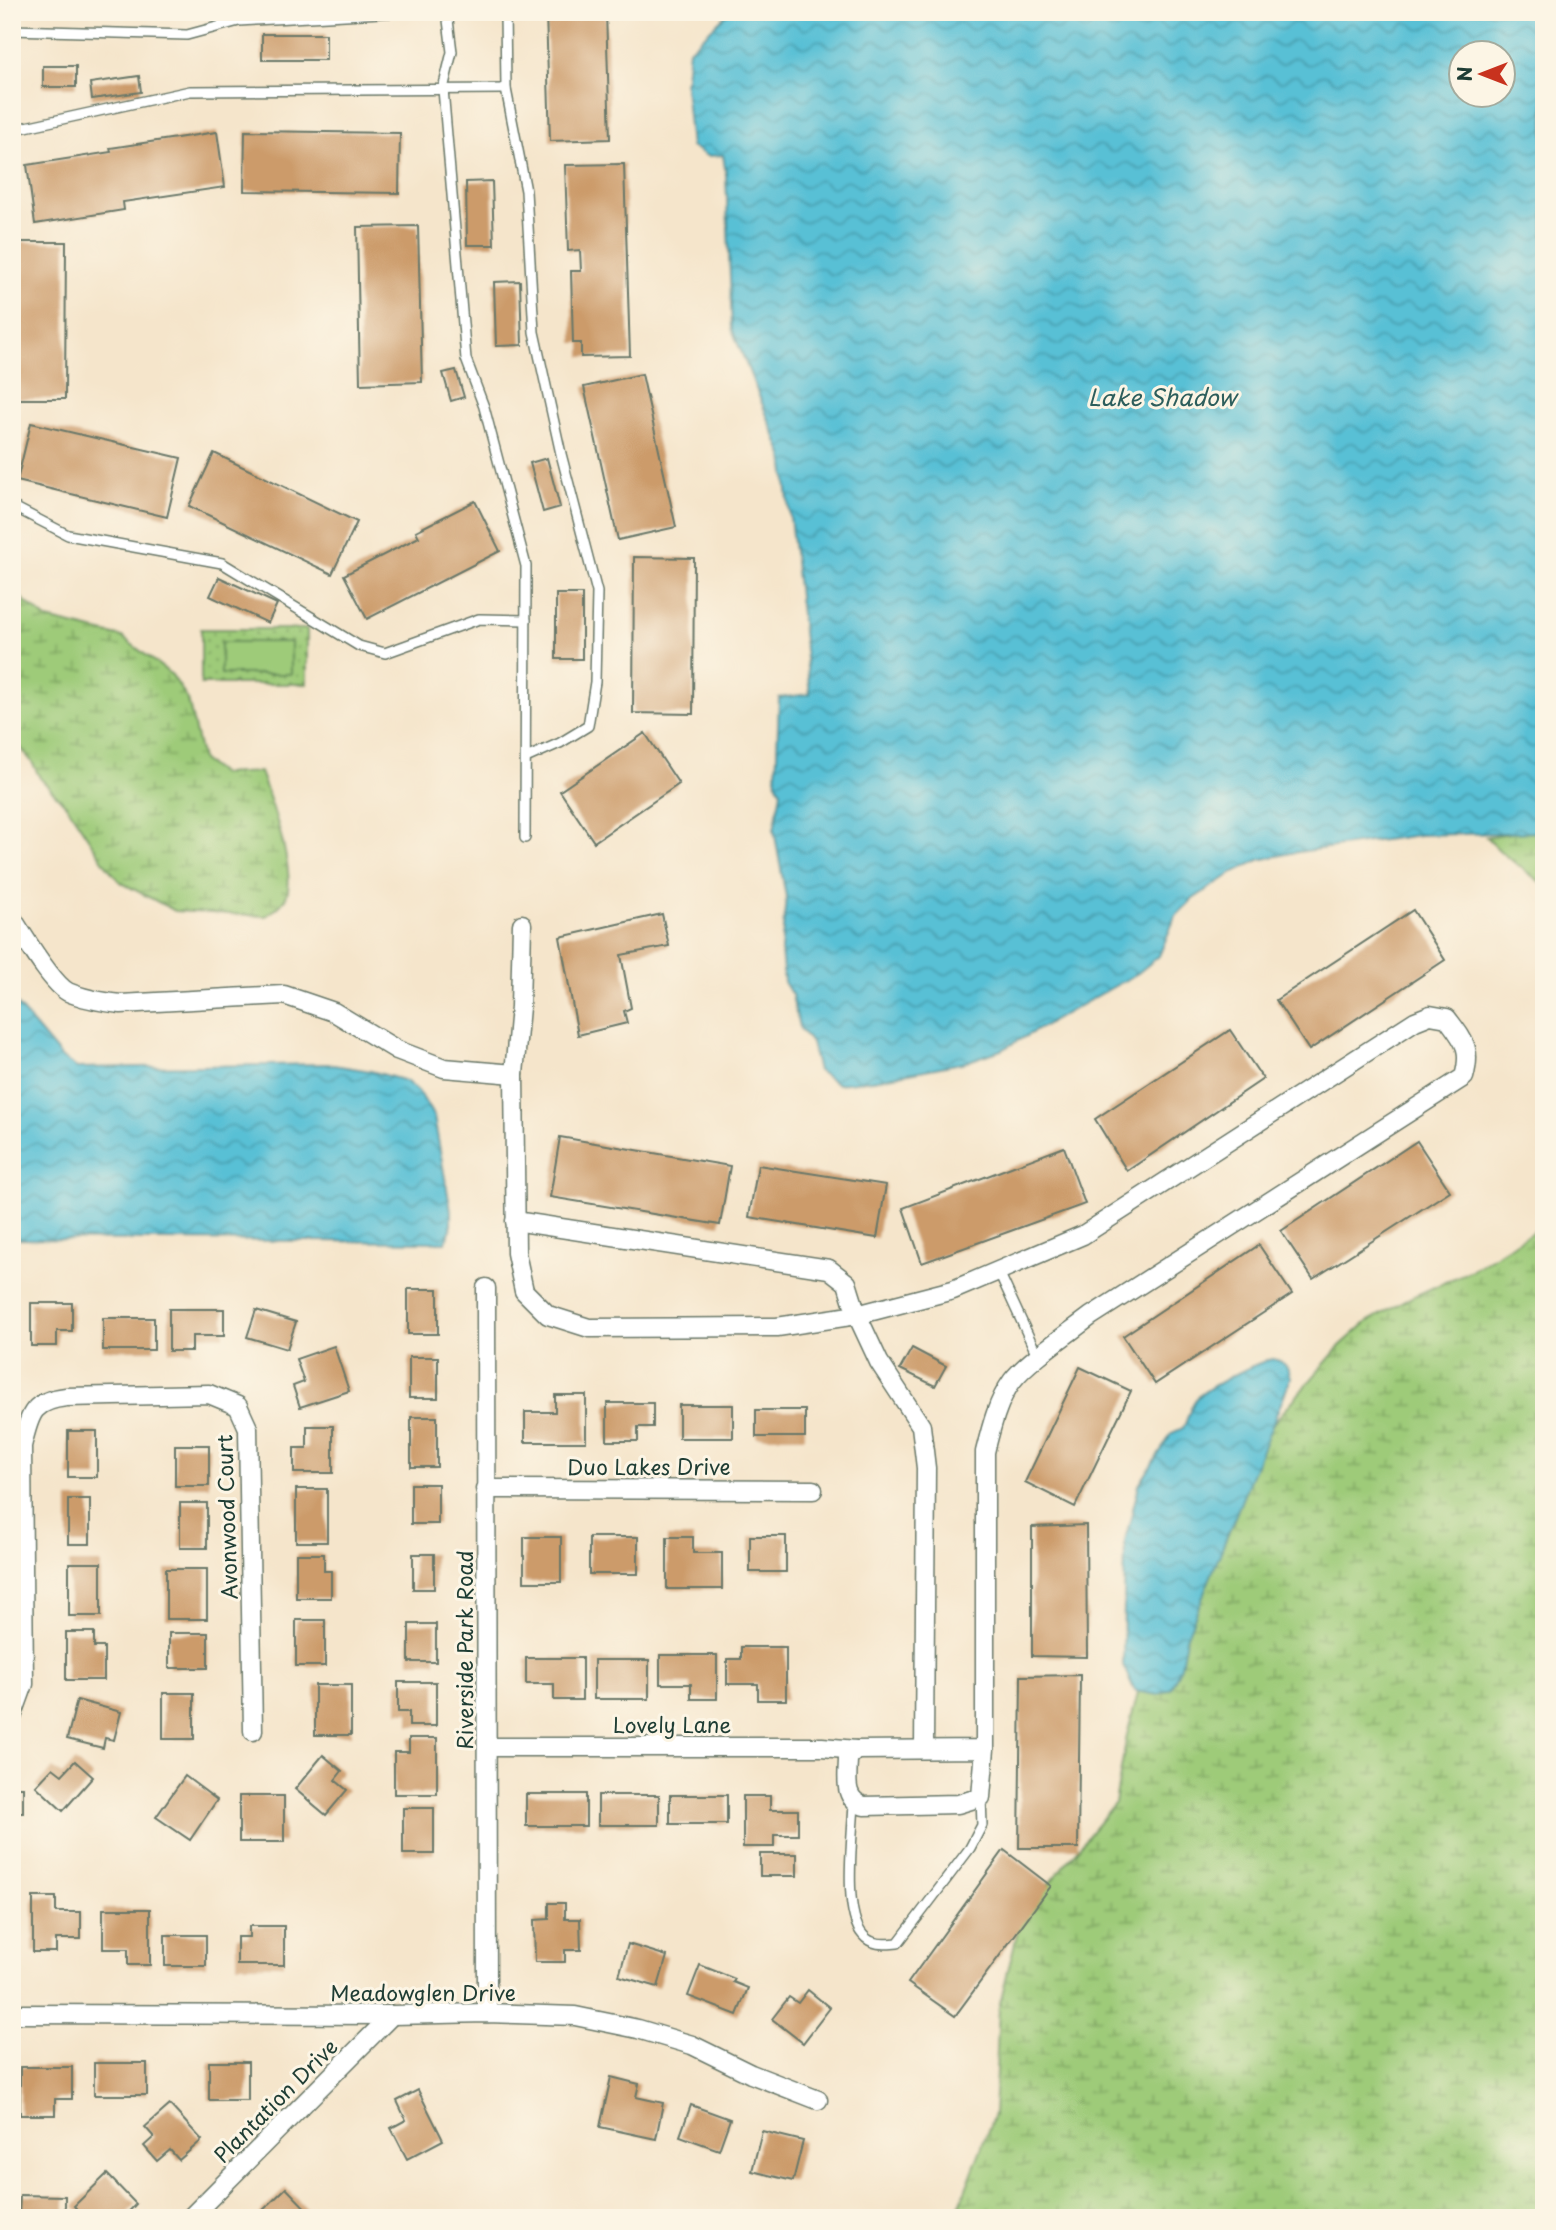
<svg xmlns="http://www.w3.org/2000/svg" width="1556" height="2230" viewBox="0 0 1556 2230" font-family="'Playpen Sans',sans-serif">
<defs>
<pattern id="green-dots" width="8" height="8" patternUnits="userSpaceOnUse" patternTransform="scale(1.75)"><rect width="8" height="8" fill="#9ecb79"/><path d="M2 2h.1M6 6h.1" fill="none" stroke="#80a664" stroke-width="1.8" stroke-linecap="round"/></pattern>
<pattern id="wetland-marsh" width="20" height="14" patternUnits="userSpaceOnUse" patternTransform="scale(1.75)"><rect width="20" height="14" fill="#9ecb79"/><path d="M1 5h8M5 5V1M11 12h8M15 12V8" fill="none" stroke="#80a664"/></pattern>
<pattern id="water-waves" width="16" height="10" patternUnits="userSpaceOnUse" patternTransform="scale(1.75)"><rect width="16" height="10" fill="#58c0d5"/><path d="M0 5q4-4 8 0t8 0" fill="none" stroke="#489dae"/></pattern>
</defs>
<rect width="100%" height="100%" fill="#fcf5e5"/>
<filter id="ink" filterUnits="userSpaceOnUse"><feTurbulence type="fractalNoise" baseFrequency=".0143" numOctaves="2"/><feDisplacementMap in="SourceGraphic" scale="14" xChannelSelector="R" yChannelSelector="G"/><feConvolveMatrix kernelMatrix="1 2 1 2 8 2 1 2 1" color-interpolation-filters="sRGB"/></filter>
<filter id="wash" filterUnits="userSpaceOnUse"><feTurbulence type="fractalNoise" baseFrequency=".00686" numOctaves="4" result="noise"/><feDisplacementMap in="SourceGraphic" scale="28" xChannelSelector="R" yChannelSelector="G"/><feGaussianBlur stdDeviation="1.57" result="paint"/><feColorMatrix in="noise" values="0 0 0 0 0 0 0 0 0 0 0 0 0 0 0 0 0 1.4 0 .05"/><feComposite in="paint" operator="in"/></filter>
<g filter="url(#wash)">
<rect width="100%" height="100%" fill="#f5e5cb"/>
<!-- green -->
<rect fill="url(#green-dots)" stroke="#5e8456" stroke-width="2" x="201" y="629" width="106" height="55"/>
<!-- wetland -->
<g fill="url(#wetland-marsh)" stroke="#5e8456" stroke-width="2">
<path d="M12,552L21,598L47,619L122,637L172,675L188,700L202,760L221,774L260,772C270,798 297,873 286,897C282,906 273,911 266,916L175,911L120,882L106,865L67,806L40,778L32,762L12,737Z"/>
<polygon points="1516,832 1544,832 1544,885 1502,853 1486,837"/>
<polygon points="1544,1225 1544,2218 955,2218 994,2114 999,2007 1021,1918 1115,1803 1127,1735 1145,1666 1269,1428 1340,1346 1367,1322 1412,1297 1472,1270"/>
</g>
<!-- pitch -->
<rect fill="#9ecb79" stroke="#5e8456" stroke-width="2" x="221" y="642" width="70" height="32"/>
<!-- water -->
<g fill="url(#water-waves)" stroke="#3c7e84" stroke-width="2" fill-rule="evenodd">
<path d="M729,12H1544V832L1419,835L1291,853L1259,860L1234,872L1193,899L1175,917L1159,956L1138,973L1001,1050L966,1062L873,1080L838,1084L818,1071L811,1043L799,1027L792,995L784,982L781,950L786,897L774,830L781,792L776,782L779,698L810,694L783,455L732,329L726,174L723,155L707,156L691,146L685,86L689,50ZM1462,52H1504V94H1462Z"/>
<polygon points="12,999 62,1058 77,1068 327,1064 371,1071 406,1081 421,1095 434,1117 451,1211 451,1229 445,1242 12,1239"/>
<path d="M1273,1359C1284,1361 1289,1367 1291,1378L1186,1638L1181,1666L1171,1689L1158,1695L1135,1691L1123,1665L1125,1541L1139,1485L1172,1433L1183,1428C1189,1418 1189,1406 1198,1397C1208,1387 1259,1361 1273,1359Z"/>
</g>
<g id="blocks">
<!-- building -->
<g fill="#cc9b6a">
<polygon points="546,12 606,12 610,139 550,141"/>
<rect x="262" y="34" width="64" height="26"/>
<rect x="43" y="66" width="33" height="21"/>
<polygon points="139,76 141,92 92,99 90,83"/>
<polygon points="245,131 400,133 399,193 244,191"/>
<polygon points="217,132 225,187 123,202 124,210 35,224 27,165 111,152 110,148"/>
<polygon points="624,164 630,356 581,357 581,343 573,343 571,271 581,271 580,250 568,251 565,165"/>
<polygon points="492,181 494,245 467,245 466,182"/>
<polygon points="418,226 422,382 360,384 357,227"/>
<polygon points="12,242 66,242 65,399 12,399"/>
<polygon points="520,281 522,345 496,346 494,282"/>
<polygon points="456,370 464,397 451,401 443,373"/>
<polygon points="642,374 676,527 618,540 584,387"/>
<polygon points="31,423 181,458 167,517 17,481"/>
<polygon points="214,453 357,522 332,574 189,506"/>
<polygon points="547,458 560,507 543,512 530,463"/>
<polygon points="475,501 500,551 367,619 344,575 419,537 416,531"/>
<polygon points="634,557 694,558 693,714 633,713"/>
<polygon points="219,577 277,604 268,623 210,596"/>
<rect x="556" y="594" width="26" height="65"/>
<polygon points="645,733 679,784 594,842 560,791"/>
<polygon points="1413,910 1445,960 1309,1050 1276,1000"/>
<polygon points="662,914 669,946 621,955 631,1008 624,1011 627,1023 578,1035 560,937"/>
<polygon points="1230,1030 1263,1079 1127,1171 1095,1119"/>
<polygon points="560,1137 730,1166 720,1225 550,1197"/>
<polygon points="1417,1141 1450,1191 1313,1279 1281,1231"/>
<polygon points="1064,1147 1085,1204 922,1263 903,1208"/>
<polygon points="758,1165 886,1185 877,1238 749,1217"/>
<polygon points="1259,1245 1292,1294 1155,1384 1123,1336"/>
<rect x="408" y="1289" width="30" height="45"/>
<polygon points="31,1303 72,1303 72,1331 57,1331 57,1346 31,1346"/>
<polygon points="169,1309 224,1309 224,1336 192,1336 192,1351 169,1351"/>
<polygon points="256,1310 296,1322 287,1349 247,1337"/>
<rect x="103" y="1318" width="51" height="32"/>
<polygon points="334,1346 349,1391 300,1407 293,1386 304,1382 296,1359"/>
<polygon points="912,1348 946,1366 935,1386 900,1369"/>
<rect x="409" y="1357" width="29" height="41"/>
<polygon points="1080,1367 1131,1391 1075,1507 1025,1482"/>
<polygon points="555,1395 586,1395 586,1442 525,1442 525,1412 555,1412"/>
<polygon points="607,1403 653,1403 653,1427 638,1427 638,1441 607,1441"/>
<rect x="679" y="1405" width="54" height="33"/>
<rect x="756" y="1410" width="49" height="27"/>
<rect x="411" y="1417" width="26" height="50"/>
<polygon points="307,1426 333,1426 333,1473 294,1473 294,1448 307,1448"/>
<rect x="68" y="1431" width="29" height="46"/>
<rect x="175" y="1445" width="34" height="41"/>
<rect x="411" y="1484" width="27" height="40"/>
<rect x="296" y="1489" width="31" height="53"/>
<rect x="68" y="1499" width="22" height="45"/>
<rect x="180" y="1503" width="27" height="45"/>
<polygon points="1086,1525 1087,1657 1032,1656 1032,1527"/>
<rect x="750" y="1536" width="36" height="36"/>
<rect x="524" y="1537" width="37" height="45"/>
<rect x="589" y="1537" width="49" height="37"/>
<polygon points="667,1537 693,1537 693,1553 722,1553 722,1589 667,1589"/>
<polygon points="296,1554 324,1554 324,1571 331,1571 331,1598 296,1598"/>
<rect x="413" y="1554" width="21" height="35"/>
<rect x="69" y="1563" width="32" height="53"/>
<rect x="166" y="1569" width="41" height="50"/>
<rect x="296" y="1620" width="29" height="46"/>
<rect x="409" y="1624" width="27" height="38"/>
<polygon points="66,1632 94,1632 94,1647 104,1647 104,1680 66,1680"/>
<rect x="169" y="1633" width="39" height="35"/>
<polygon points="741,1647 786,1647 786,1700 758,1700 758,1684 727,1684 727,1659 741,1659"/>
<polygon points="660,1655 717,1655 717,1699 691,1699 691,1684 660,1684"/>
<polygon points="526,1658 582,1658 582,1700 554,1700 554,1684 526,1684"/>
<rect x="594" y="1660" width="55" height="39"/>
<polygon points="1080,1675 1078,1848 1019,1848 1021,1676"/>
<polygon points="398,1682 436,1682 436,1726 409,1726 409,1712 398,1712"/>
<rect x="315" y="1685" width="36" height="50"/>
<rect x="163" y="1693" width="31" height="46"/>
<polygon points="77,1700 121,1712 114,1740 105,1738 103,1748 67,1739"/>
<polygon points="409,1738 437,1738 437,1794 394,1794 394,1752 409,1752"/>
<polygon points="323,1755 342,1771 335,1780 347,1790 326,1815 295,1789"/>
<polygon points="75,1761 93,1777 63,1811 36,1786 53,1768 62,1775"/>
<polygon points="185,1776 217,1800 190,1840 156,1817"/>
<rect x="12" y="1787" width="11" height="26"/>
<rect x="526" y="1794" width="60" height="32"/>
<rect x="598" y="1795" width="61" height="30"/>
<rect x="670" y="1795" width="57" height="29"/>
<rect x="239" y="1796" width="45" height="46"/>
<polygon points="743,1796 770,1796 770,1810 798,1810 798,1835 774,1835 774,1847 743,1847"/>
<rect x="403" y="1808" width="31" height="46"/>
<polygon points="1004,1850 1051,1886 955,2016 908,1983"/>
<rect x="760" y="1854" width="37" height="22"/>
<polygon points="33,1897 56,1897 56,1912 81,1912 81,1939 56,1939 56,1952 33,1952"/>
<polygon points="549,1903 565,1903 565,1919 580,1919 581,1950 565,1950 565,1962 535,1962 534,1920 549,1919"/>
<polygon points="103,1909 150,1909 150,1965 128,1965 128,1949 103,1949"/>
<polygon points="249,1926 284,1926 284,1965 237,1965 237,1937 249,1937"/>
<rect x="165" y="1935" width="41" height="31"/>
<rect x="12" y="1940" width="6" height="27"/>
<polygon points="628,1944 667,1956 658,1987 619,1976"/>
<polygon points="700,1965 735,1979 733,1982 748,1988 737,2015 688,1996"/>
<polygon points="808,1990 830,2008 803,2043 772,2019 789,1997 798,2003"/>
<rect x="209" y="2062" width="39" height="38"/>
<rect x="94" y="2063" width="53" height="32"/>
<polygon points="20,2067 72,2067 72,2099 55,2099 55,2115 20,2115"/>
<polygon points="611,2077 639,2084 636,2097 663,2103 656,2139 600,2127"/>
<polygon points="418,2090 443,2140 407,2159 391,2128 406,2120 397,2101"/>
<polygon points="170,2105 202,2140 179,2160 170,2150 157,2161 144,2146 154,2137 145,2127"/>
<polygon points="691,2105 730,2119 719,2150 680,2136"/>
<polygon points="762,2131 803,2141 793,2181 752,2171"/>
<polygon points="107,2174 136,2204 123,2218 85,2218 74,2206"/>
<polygon points="286,2188 315,2218 261,2218 258,2215"/>
<polygon points="20,2195 65,2196 65,2218 19,2218"/>
</g>
</g>
</g>
<g filter="url(#ink)">
<use href="#blocks" fill-opacity="0" stroke="#6a7869" stroke-width="2"/>
<g fill="none" stroke-linecap="round" stroke-linejoin="round">
<!-- service casing -->
<g stroke="#6a7869" stroke-width="12">
<g id="service">
<polyline points="447,12 452,52 443,89 466,359 484,407 526,566 525,838"/>
<polyline points="505,12 506,89 526,191 534,332 561,454 597,592 595,682 588,726 560,743 526,758"/>
<polyline points="12,30 187,35 239,21 399,12"/>
<polyline points="12,130 190,91 506,89"/>
<polyline points="12,506 68,535 222,563 359,646 385,653 479,619 526,620"/>
<polyline points="999,1272 1038,1357"/>
<path d="M854,1802C853,1834 842,1912 863,1935C872,1946 885,1944 898,1943L970,1848L982,1825L981,1797"/>
</g>
</g>
<!-- minor casing -->
<g stroke="#6a7869" stroke-width="21">
<g id="minor">
<path d="M12,918C24,936 51,983 68,992C84,999 103,1002 121,1004L284,995L334,1012L397,1050L444,1068L514,1074"/>
<path d="M522,924L520,1007L514,1074L516,1253L524,1291L548,1315L589,1328L777,1327L857,1315L953,1290L1083,1235L1415,1021L1430,1015L1447,1018C1464,1041 1472,1048 1464,1077L1091,1316C1069,1333 1027,1361 1012,1381C997,1402 991,1428 985,1452V1749L981,1797L958,1804L864,1806C842,1799 848,1777 848,1758L856,1750L985,1749"/>
<polyline points="515,1221 829,1269 847,1283 857,1315 879,1362 921,1426 926,1468 924,1748"/>
<polyline points="486,1288 487,2013"/>
<polyline points="485,1489 813,1490"/>
<path d="M12,1717L24,1684L22,1446C30,1415 31,1401 66,1397L209,1394L238,1406L248,1428L253,1731"/>
<polyline points="487,1747 822,1747 856,1750"/>
<polyline points="12,2014 392,2015 487,2013 575,2016 638,2029 692,2045 751,2074 818,2100"/>
<polyline points="190,2218 392,2015"/>
</g>
</g>
<!-- service -->
<use href="#service" stroke="#fff" stroke-width="9"/>
<!-- minor -->
<use href="#minor" stroke="#fff" stroke-width="18"/>
</g>
</g>
<g text-anchor="middle" dominant-baseline="central" stroke-width="6" stroke-linejoin="round" paint-order="stroke">
<!-- street labels -->
<g font-size="21" fill="#1f3d34" stroke="#fcf5e5">
<text x="649" y="1466">Duo Lakes Drive</text>
<text transform="translate(226 1517) rotate(-92)">Avonwood Court</text>
<text transform="translate(464 1650) rotate(-90)">Riverside Park Road</text>
<text x="672" y="1724">Lovely Lane</text>
<text x="423" y="1992">Meadowglen Drive</text>
<text transform="translate(275 2100) rotate(-45)">Plantation Drive</text>
</g>
<!-- water labels -->
<g font-size="23" font-style="italic" fill="#2d5e5c" stroke="#fcf5e5">
<text x="1162" y="396">Lake Shadow</text>
</g>
</g>
<!-- margin -->
<rect width="1556" height="2230" fill="none" stroke="#fcf5e5" stroke-width="42"/>
<!-- north arrow -->
<g transform="translate(1482 74) rotate(270)"><circle r="33" fill="#fcf5e5" stroke="#a4ab9e" stroke-width="2"/>
<path d="M0-5L12 26L0 18L-12 26Z" fill="#c8321e"/>
<text y="-10" font-size="19" font-weight="bold" text-anchor="middle" fill="#1f3d34">N</text>
</g>
</svg>
